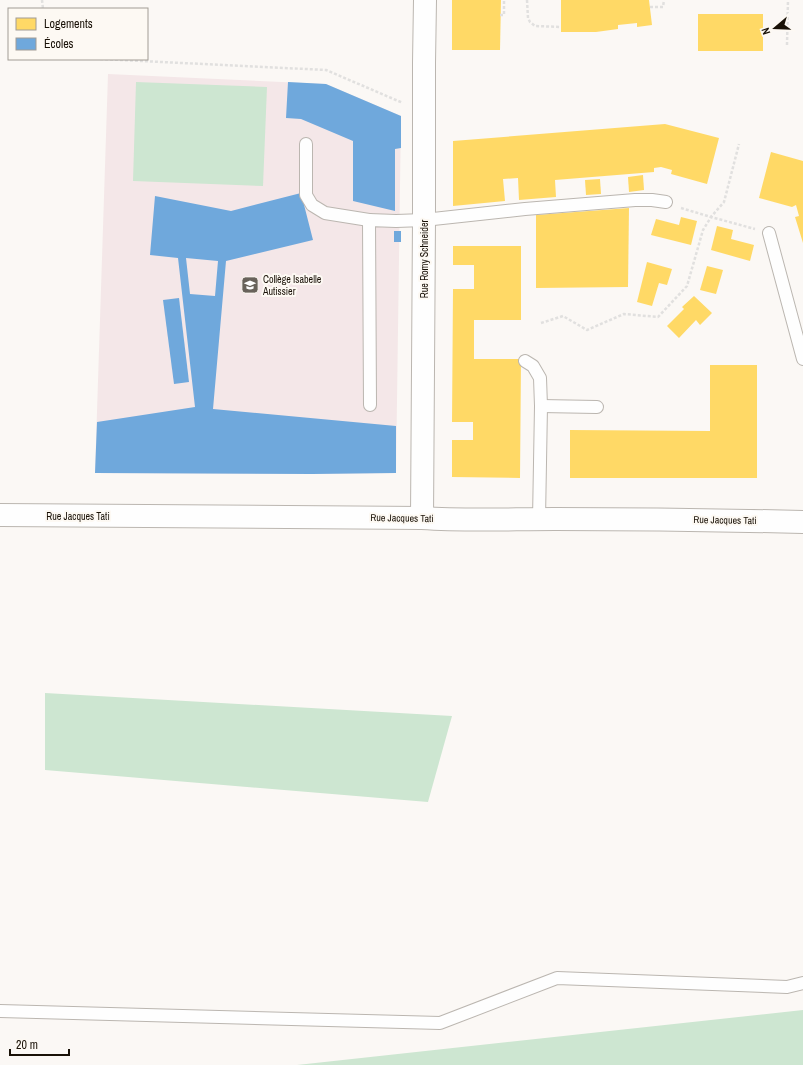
<svg xmlns="http://www.w3.org/2000/svg" width="803" height="1065" viewBox="0 0 803 1065" font-family="'Archivo Narrow',sans-serif">
<rect width="100%" height="100%" fill="#fbf8f5"/>
<!-- education -->
<polygon fill="#f4e7e8" points="108,74 326,84 401,116 396,473 312,474 95,473"/>
<!-- green -->
<g fill="#cde6d1">
<polygon points="136,82 267,87 263,186 133,181"/>
<polygon points="45,693 452,716 428,802 45,770"/>
<polygon points="803,1010 803,1065 297,1065"/>
</g>
<!-- homes -->
<g fill="#ffd966">
<polygon points="452,0 501,0 500,50 452,50"/>
<polygon points="561,0 649,0 652,25 637,27 637,23 618,25 618,29 596,32 561,32"/>
<rect x="698" y="14" width="65" height="37"/>
<polygon points="665,124 719,138 707,184 671,174 672,170 661,167 654,168 654,172 555,180 556,197 519,200 518,178 503,179 505,201 453,206 453,141"/>
<polygon points="771,152 803,161 803,243 795,217 799,216 796,205 792,207 759,198"/>
<polygon points="643,175 644,190 629,192 628,177"/>
<polygon points="600,179 601,194 586,195 585,180"/>
<polygon points="629,208 628,287 536,288 536,215"/>
<polygon points="681,217 697,221 691,245 651,235 656,219 679,225"/>
<polygon points="717,226 733,230 731,239 754,245 750,261 711,250"/>
<polygon points="453,246 521,246 521,320 474,320 474,359 521,359 520,478 452,477 452,440 473,440 473,422 452,422 453,289 474,289 474,265 453,265"/>
<polygon points="647,262 672,269 667,285 659,283 652,306 637,302"/>
<polygon points="707,266 723,270 716,294 700,290"/>
<polygon points="694,296 712,313 700,325 696,320 679,338 667,326 684,309 682,307"/>
<polygon points="710,365 757,365 757,478 570,478 570,430 710,431"/>
</g>
<!-- schools -->
<g fill="#6fa8dc" fill-rule="evenodd">
<polygon points="288,82 326,84 401,116 401,148 395,149 395,211 353,201 353,141 301,119 286,118"/>
<path d="M301,193L313,240L226,261L213,409L396,426V473L312,474L95,473L97,422L195,407L178,258L150,255L155,196L231,211ZM186,258L218,261L215,296L190,294Z"/>
<rect x="394" y="231" width="7" height="11"/>
<polygon points="179,298 189,382 174,384 163,300"/>
</g>
<g fill="none" stroke-linecap="round" stroke-linejoin="round">
<!-- lane casing -->
<g stroke="#bbb6b0" stroke-width="14">
<g id="lane">
<polyline points="306,144 306,195 312,205 325,213 369,220"/>
<polyline points="769,233 803,359"/>
<polyline points="525,361 533,366 540,378 541,406 539,519"/>
<polyline points="370,405 369,220 396,221 424,220 525,209 635,200 652,200 666,202"/>
<polyline points="541,406 597,407"/>
<polyline points="0,1011 440,1023 557,978 787,987 803,983"/>
</g>
</g>
<!-- street casing -->
<g stroke="#bbb6b0" stroke-width="24">
<g id="street">
<path d="M0,515L422,518C466,521 510,519 555,519C638,519 720,520 803,522"/>
<polyline points="422,518 424,220 424,63 425,0"/>
</g>
</g>
<!-- path -->
<g stroke="#e1e0df" stroke-width="2.5" stroke-dasharray="3 2" stroke-linecap="butt">
<polyline points="42,0 43,9"/>
<polyline points="527,0 528,18 530,22 535,26 561,27"/>
<polyline points="650,7 663,7 664,0"/>
<polyline points="500,15 504,15 504,0"/>
<polyline points="787,45 788,0"/>
<polyline points="100,59 326,70 403,103"/>
<polyline points="681,208 711,217 755,229"/>
<polyline points="541,323 563,316 587,330 624,314 658,317 687,286 703,230 711,217 724,202 739,144"/>
</g>
<!-- lane -->
<use href="#lane" stroke="#fefefe" stroke-width="12"/>
<!-- street -->
<use href="#street" stroke="#fefefe" stroke-width="22"/>
</g>
<!-- icons -->
<defs>
<g id="school-square" transform="scale(0.9)"><rect x="-9" y="-9" width="18" height="18" rx="4" fill="#68625a" stroke="#fdf9f3"/><path d="M0-5L7-2L0 1L-7-2ZM-4 1L0 2.5L4 1V4Q0 6-4 4Z" fill="#fff"/></g>
</defs>
<g fill-rule="evenodd">
<use href="#school-square" x="250" y="285"/>
</g>
<g text-anchor="middle" dominant-baseline="central" stroke-width="4" stroke-linejoin="round" paint-order="stroke">
<!-- street labels -->
<g font-size="10" fill="#191107" stroke="#fdf9f3">
<text transform="translate(424 259) rotate(-90)">Rue Romy Schneider</text>
<text x="78" y="516">Rue Jacques Tati</text>
<text transform="translate(402 518) rotate(1)">Rue Jacques Tati</text>
<text transform="translate(725 520) rotate(1)">Rue Jacques Tati</text>
</g>
<!-- poi labels -->
<g font-size="10" fill="#191107" stroke="#fdf9f3" text-anchor="start">
<text x="263" y="279">Collège Isabelle<tspan x="263" dy="12">Autissier</tspan></text>
</g>
</g>
<!-- legend -->
<rect x="8" y="8" width="140" height="52" fill="#fdf9f3" stroke="#a29c95"/>
<rect x="16" y="18" width="20" height="12" fill="#ffd966" stroke="#a29c95"/>
<text x="44" y="28" font-size="12" fill="#191107">Logements</text>
<rect x="16" y="38" width="20" height="12" fill="#6fa8dc" stroke="#a29c95"/>
<text x="44" y="48" font-size="12" fill="#191107">Écoles</text>
<!-- north arrow -->
<g transform="translate(775 28) rotate(251)" stroke="#fdf9f3" stroke-width="3" paint-order="stroke">
<path d="M0-3L7 15L0 10L-7 15Z" fill="#191107"/>
<text y="-6" font-size="11" font-weight="bold" text-anchor="middle" fill="#191107">N</text>
</g>
<!-- scale -->
<path d="M10 1049v6h59v-6" fill="none" stroke="#191107" stroke-width="2"/>
<text x="16" y="1049" font-size="12" fill="#191107" stroke="#fdf9f3" stroke-width="3" paint-order="stroke">20 m</text>
</svg>
